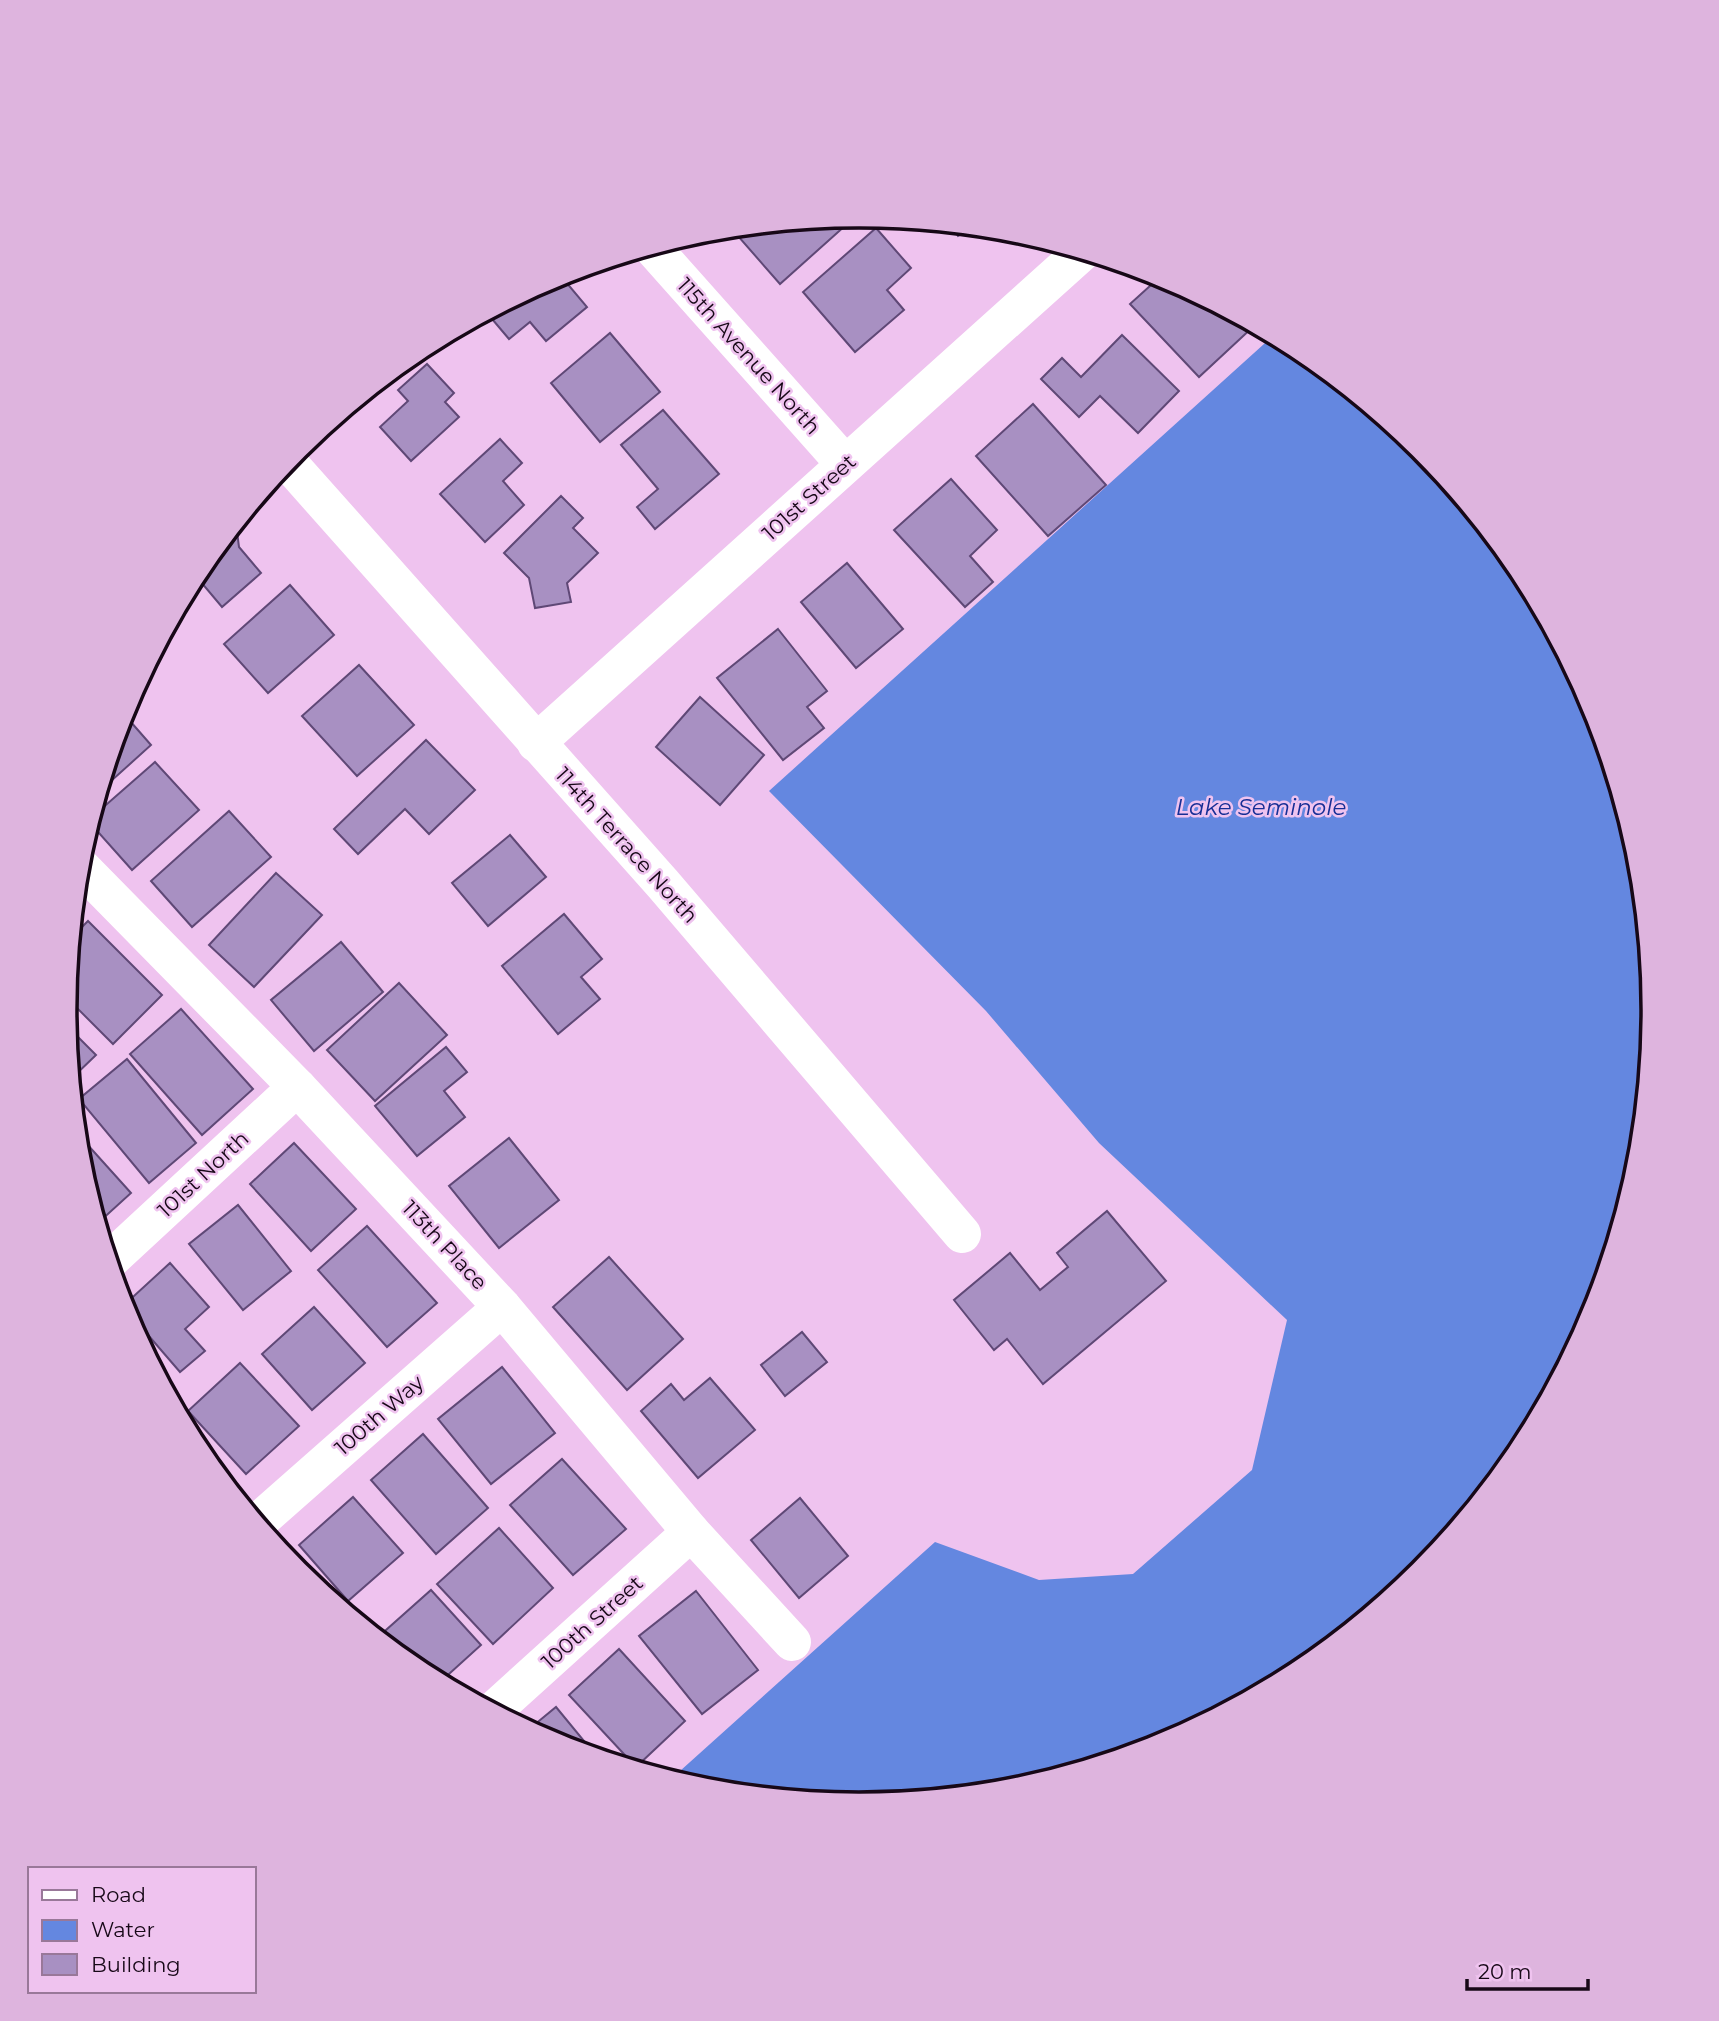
<svg xmlns="http://www.w3.org/2000/svg" width="1719" height="2021" viewBox="0 0 1719 2021" font-family="Montserrat,sans-serif">
<rect width="100%" height="100%" fill="#efc3ef"/>
<!-- water -->
<polygon fill="#6487e0" points="1274,335 1301,350 1422,449 1521,569 1594,707 1639,856 1654,1011 1639,1166 1594,1315 1520,1452 1421,1573 1301,1672 1163,1745 1014,1790 859,1805 704,1790 670,1780 935,1542 1039,1580 1133,1574 1252,1470 1287,1320 1099,1143 986,1011 769,791"/>
<!-- building -->
<g fill="#a890c2" stroke="#5f4876" stroke-width="2">
<polygon points="856,216 780,284 731,228"/>
<polygon points="951,225 974,227 958,236"/>
<polygon points="876,228 911,268 887,290 904,310 855,352 803,292"/>
<polygon points="560,275 587,307 546,341 530,322 509,339 487,313"/>
<polygon points="1161,276 1255,325 1199,377 1130,304"/>
<polygon points="610,333 660,392 600,442 551,383"/>
<polygon points="1122,335 1179,391 1138,433 1100,396 1079,417 1041,379 1062,358 1081,377"/>
<polygon points="427,364 454,393 445,402 459,417 411,461 380,427 408,401 398,390"/>
<polygon points="1033,404 1106,485 1048,536 976,456"/>
<polygon points="663,410 719,474 655,529 637,507 658,489 621,445"/>
<polygon points="500,439 522,463 503,481 524,505 485,542 440,494"/>
<polygon points="951,479 997,530 970,556 993,582 965,607 894,530"/>
<polygon points="561,496 583,518 573,528 598,553 567,583 571,602 535,608 529,578 504,553"/>
<polygon points="236,524 239,547 261,573 222,607 195,575"/>
<polygon points="847,563 903,629 856,668 801,602"/>
<polygon points="290,585 334,635 268,693 224,644"/>
<polygon points="778,629 827,691 807,707 824,728 783,760 717,678"/>
<polygon points="359,665 414,725 357,776 302,716"/>
<polygon points="700,697 764,755 720,805 656,747"/>
<polygon points="123,713 151,745 100,791"/>
<polygon points="426,740 475,790 429,834 405,809 358,854 334,829"/>
<polygon points="155,762 199,810 132,870 90,823 91,818"/>
<polygon points="229,811 271,857 192,927 151,881"/>
<polygon points="510,835 546,877 488,926 452,883"/>
<polygon points="276,873 322,915 254,987 209,945"/>
<polygon points="564,914 602,959 581,977 600,999 558,1034 502,966"/>
<polygon points="88,921 162,995 113,1044 66,997 72,937"/>
<polygon points="341,942 383,992 314,1051 271,1000"/>
<polygon points="399,983 447,1035 375,1101 327,1050"/>
<polygon points="181,1009 253,1089 202,1135 130,1054"/>
<polygon points="66,1025 96,1055 71,1079"/>
<polygon points="446,1047 467,1072 444,1091 465,1117 417,1156 375,1106"/>
<polygon points="127,1059 196,1143 149,1183 79,1099"/>
<polygon points="77,1133 131,1193 98,1223 80,1165"/>
<polygon points="509,1138 559,1200 499,1248 449,1186"/>
<polygon points="294,1143 356,1209 311,1251 250,1184"/>
<polygon points="238,1205 291,1271 243,1310 189,1244"/>
<polygon points="1107,1211 1166,1281 1043,1384 1007,1339 994,1350 954,1300 1010,1253 1040,1290 1068,1267 1057,1253"/>
<polygon points="367,1226 437,1303 387,1347 318,1270"/>
<polygon points="609,1257 683,1339 627,1390 553,1307"/>
<polygon points="170,1263 209,1307 185,1329 205,1351 180,1372 123,1306"/>
<polygon points="314,1307 365,1363 312,1410 262,1354"/>
<polygon points="802,1332 827,1362 785,1396 761,1365"/>
<polygon points="147,1356 169,1381 163,1386"/>
<polygon points="240,1363 299,1426 246,1474 188,1411"/>
<polygon points="502,1367 555,1433 491,1484 438,1419"/>
<polygon points="710,1378 755,1430 698,1478 641,1411 671,1384 684,1400"/>
<polygon points="423,1434 488,1508 436,1554 371,1480"/>
<polygon points="562,1459 626,1529 573,1575 510,1505"/>
<polygon points="353,1497 403,1553 348,1601 299,1545"/>
<polygon points="800,1498 848,1556 799,1598 751,1540"/>
<polygon points="499,1528 553,1588 493,1644 437,1584"/>
<polygon points="431,1590 481,1645 439,1683 418,1671 377,1638"/>
<polygon points="696,1591 758,1670 702,1714 639,1636"/>
<polygon points="619,1649 685,1721 636,1767 569,1695"/>
<polygon points="556,1707 598,1758 555,1745 528,1730"/>
</g>
<g fill="none" stroke-linecap="round" stroke-linejoin="round">
<!-- minor -->
<g stroke="#fff" stroke-width="38">
<polyline points="652,247 845,464"/>
<polyline points="287,461 663,884 962,1234"/>
<polyline points="536,743 1082,252"/>
<polyline points="79,865 297,1087 502,1307 691,1532 792,1642"/>
<polyline points="109,1261 297,1087"/>
<polyline points="257,1523 502,1307"/>
<polyline points="493,1711 691,1532"/>
</g>
</g>
<g text-anchor="middle" dominant-baseline="central" stroke-width="5" stroke-linejoin="round" paint-order="stroke">
<!-- street labels -->
<g font-size="21" fill="#170817" stroke="#efc3ef">
<text transform="translate(749 356) rotate(48)">115th Avenue North</text>
<text transform="translate(809 497) rotate(-42)">101st Street</text>
<text transform="translate(627 845) rotate(48)">114th Terrace North</text>
<text transform="translate(203 1174) rotate(-43)">101st North</text>
<text transform="translate(445 1245) rotate(47)">113th Place</text>
<text transform="translate(379 1415) rotate(-41)">100th Way</text>
<text transform="translate(592 1622) rotate(-42)">100th Street</text>
</g>
<!-- water labels -->
<g font-size="23" font-style="italic" fill="#162e95" stroke="#efc3ef">
<text x="1261" y="807">Lake Seminole</text>
</g>
</g>
<!-- crop -->
<path d="M0 0H1719V2021H0ZM77 1010a782 782 0 1 1 1564 0a782 782 0 1 1-1564 0Z" fill="#deb4de" fill-rule="evenodd"/>
<path fill="none" stroke="#170817" stroke-width="3.5" d="M77 1010a782 782 0 1 1 1564 0a782 782 0 1 1-1564 0Z"/>
<!-- legend -->
<rect x="28" y="1867" width="228" height="126" fill="#efc3ef" stroke="#997899" stroke-width="2"/>
<rect x="42" y="1890" width="35" height="10" fill="#ffffff" stroke="#997899" stroke-width="2"/>
<text x="91" y="1902" font-size="21" fill="#170817">Road</text>
<rect x="42" y="1920" width="35" height="21" fill="#6487e0" stroke="#997899" stroke-width="2"/>
<text x="91" y="1937" font-size="21" fill="#170817">Water</text>
<rect x="42" y="1954" width="35" height="21" fill="#a890c2" stroke="#997899" stroke-width="2"/>
<text x="91" y="1972" font-size="21" fill="#170817">Building</text>
<!-- scale -->
<path d="M1467 1979v10h121v-10" fill="none" stroke="#170817" stroke-width="3.5"/>
<text x="1478" y="1979" font-size="21" fill="#170817" stroke="#efc3ef" stroke-width="5" paint-order="stroke">20 m</text>
</svg>
